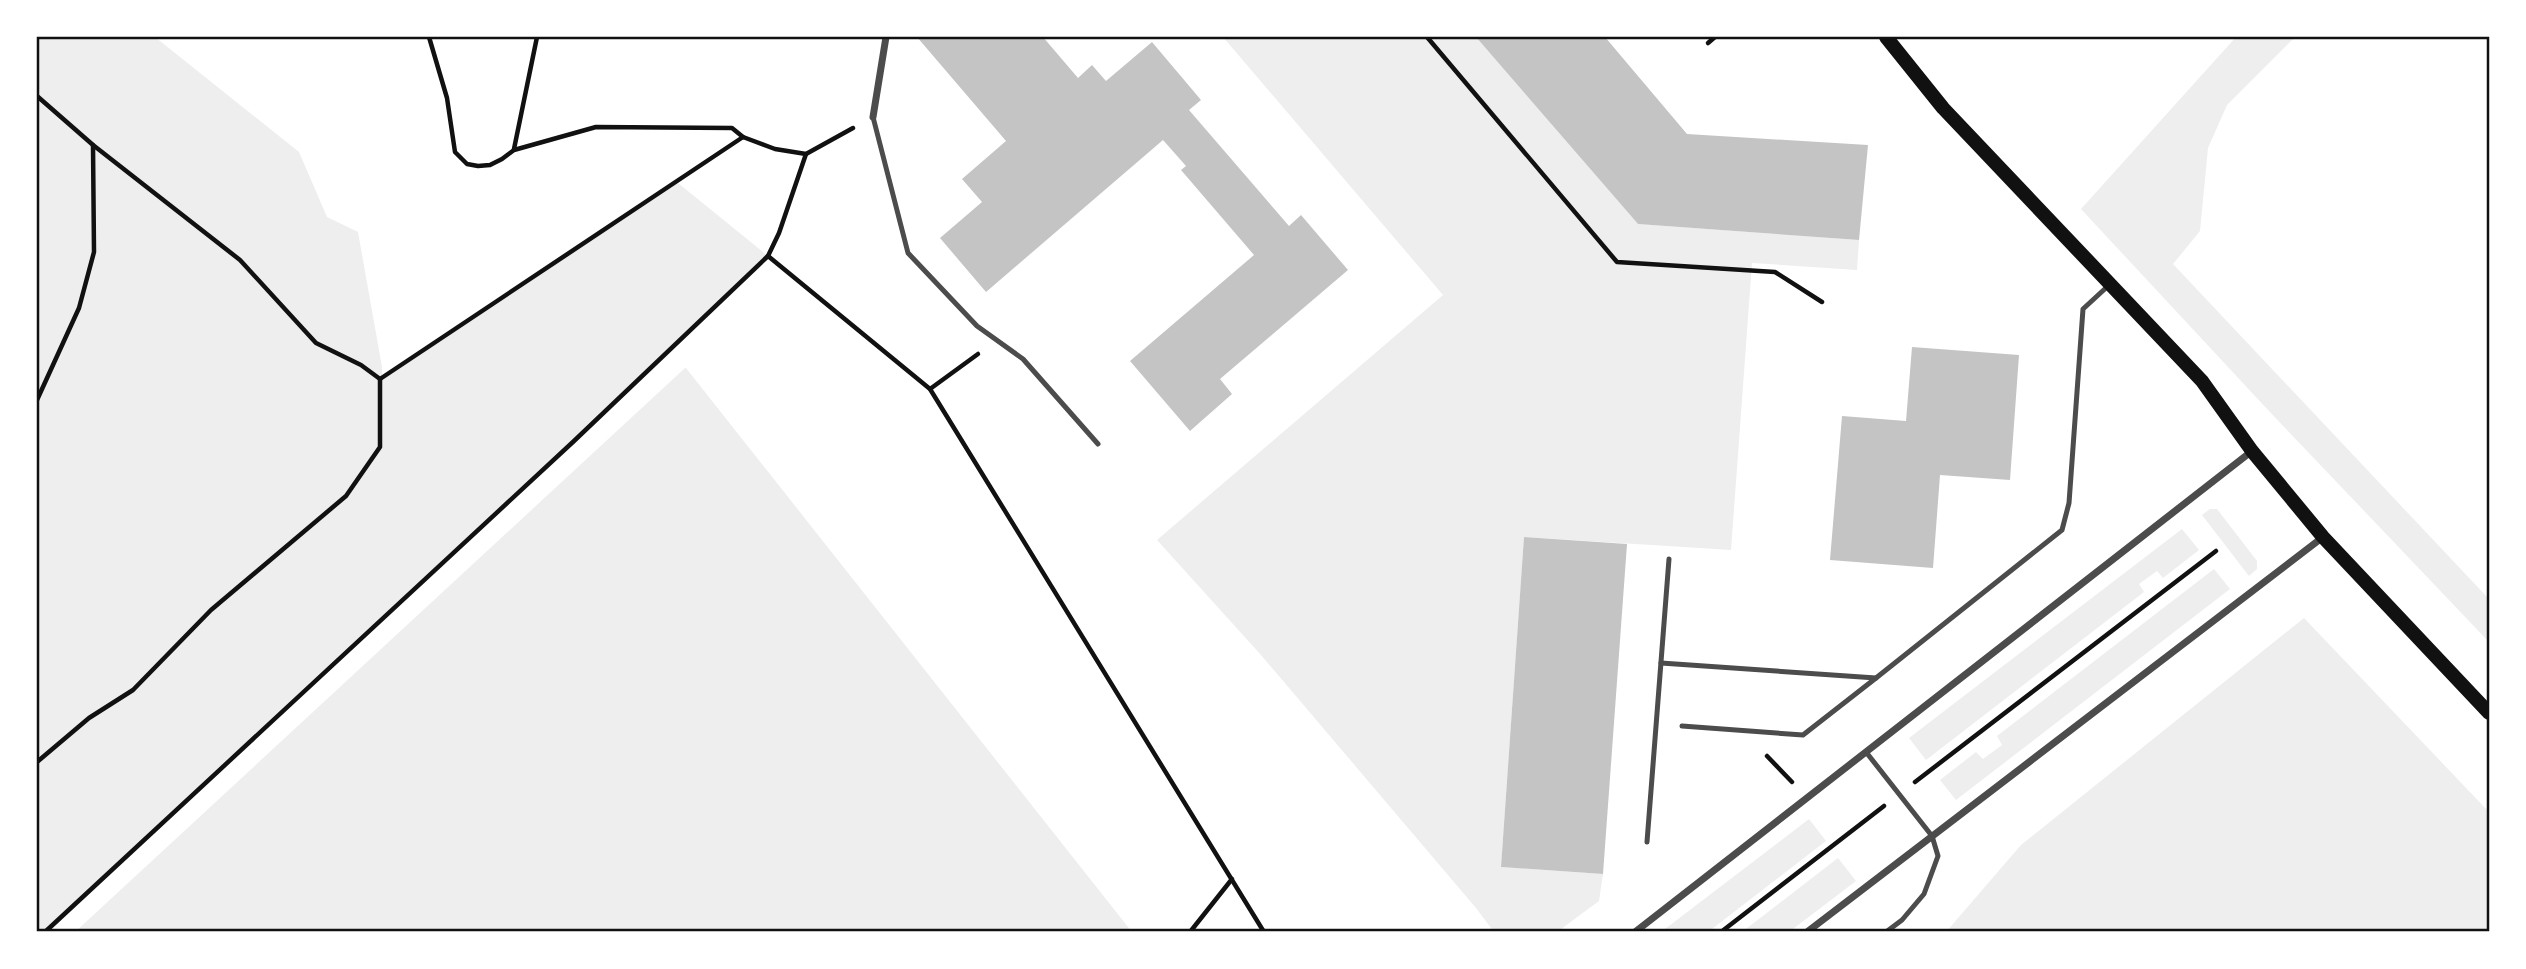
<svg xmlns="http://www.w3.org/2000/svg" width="2526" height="969" viewBox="0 0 2526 969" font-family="'Roboto Condensed',sans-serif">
<rect width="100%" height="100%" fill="#fff"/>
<!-- green -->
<g fill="#eee">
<polygon points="37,37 155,37 299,152 327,217 358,232 382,367 382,377 678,183 768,256 574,441 45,932 37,932"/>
<polygon points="1223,37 1476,37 1638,224 1859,240 1857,270 1752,263 1731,550 1524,537 1501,867 1603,874 1599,901 1557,932 1494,932 1476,908 1261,655 1157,540 1443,295"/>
<polygon points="2236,37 2295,37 2227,105 2208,148 2200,231 2173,264 2489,599 2489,642 2268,410 2081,209"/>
<polygon points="686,368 1132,932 75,932 685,368"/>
<polygon points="2210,509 2217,509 2257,561 2257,569 2249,576 2202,515"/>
<polygon points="2182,529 2199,550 2163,578 2157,571 2139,584 2144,592 1926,760 1909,738"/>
<polygon points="2214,569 2230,589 1956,800 1940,780 1976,752 1983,759 2002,745 1997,736"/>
<polygon points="2304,618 2489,812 2489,932 1946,932 2021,845"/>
<polygon points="1809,819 1826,841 1708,932 1661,932"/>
<polygon points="1838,858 1856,881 1789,932 1742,932"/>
</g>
<!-- building -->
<g fill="#c4c4c4">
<polygon points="917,37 1043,37 1078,78 1092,65 1106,81 1152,42 1201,100 1189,110 1289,226 1301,215 1348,270 1220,379 1232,394 1190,431 1130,361 1254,255 1181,170 1186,166 1163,140 986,292 940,238 982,202 962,179 1006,141"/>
<polygon points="1476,37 1605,37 1687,134 1868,145 1859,240 1638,224"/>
<polygon points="1912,347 2019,355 2010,480 1940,475 1933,568 1830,560 1842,416 1906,421"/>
<polygon points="1524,537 1627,544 1603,874 1501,867"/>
</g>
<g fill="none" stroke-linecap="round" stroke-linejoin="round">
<!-- path -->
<g stroke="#111" stroke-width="4.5">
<polyline points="429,37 447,98 455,152 467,164 478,166 490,165 502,159 514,150 596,127 732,128 743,137"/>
<polyline points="1427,37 1617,262 1775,272 1822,302"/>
<polyline points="1708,43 1715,37"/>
<polyline points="37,96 93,145 240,260 316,343 361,365 380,379"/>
<polyline points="514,149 537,37"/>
<polyline points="768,256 930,389 1264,932"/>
<polyline points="380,379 743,137 775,149 806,154 853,128"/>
<polyline points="930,389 978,354"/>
<polyline points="37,400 79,308 94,252 93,145"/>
<polyline points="1767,756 1792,782"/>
<polyline points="37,762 89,718 133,690 211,610 346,496 380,447 380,379"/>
<polyline points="1915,782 2216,551"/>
<polyline points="45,932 574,441 768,256 779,233 806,154"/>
<polyline points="1190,932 1232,879"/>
<polyline points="1721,932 1884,806"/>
</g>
<!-- service -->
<g stroke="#4c4c4c" stroke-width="5">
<polyline points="873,117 908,253 977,326 1023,359 1098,444"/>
<polyline points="1661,663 1876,678 2062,530 2069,503 2083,309 2108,286"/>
<polyline points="1682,726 1803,735 1876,678"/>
<polyline points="1866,752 1932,836 1938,856 1924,894 1902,920 1886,932"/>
<polyline points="1647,842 1669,559"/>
</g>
<!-- minor -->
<g stroke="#4c4c4c" stroke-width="7">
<polyline points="873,117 886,37"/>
<polyline points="1635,932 2252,451"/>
<polyline points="1807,932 2323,537"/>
</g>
<!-- secondary -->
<polyline stroke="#111" stroke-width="14" points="1886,37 1943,108 2202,381 2252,451 2323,537 2489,713"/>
</g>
<!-- border -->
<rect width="2526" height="969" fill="none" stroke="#ffffff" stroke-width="77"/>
<rect x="38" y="38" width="2450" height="892" fill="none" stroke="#111" stroke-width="2.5"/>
</svg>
